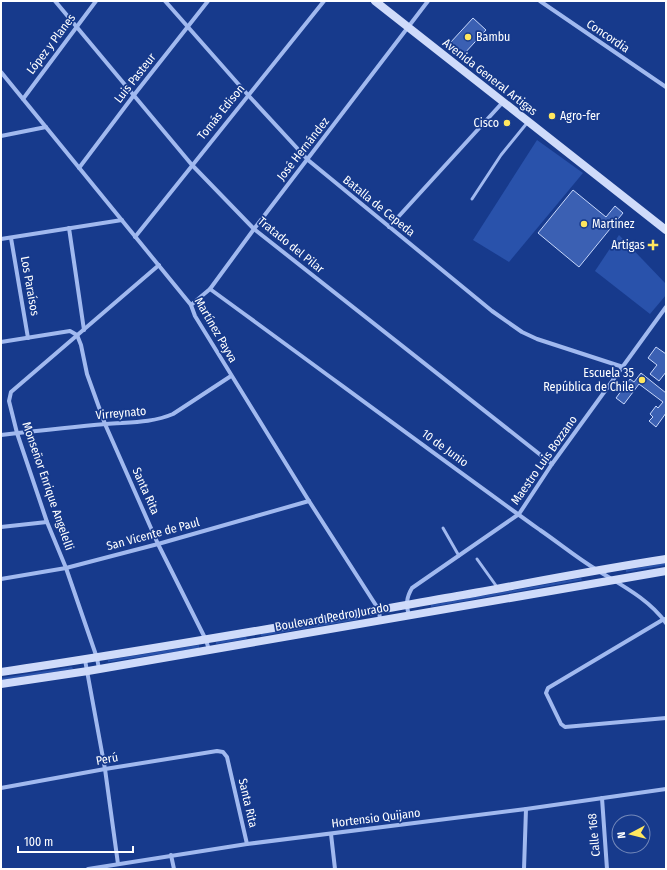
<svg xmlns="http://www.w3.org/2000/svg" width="667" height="870" viewBox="0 0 667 870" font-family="'Fira Sans Condensed',sans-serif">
<rect width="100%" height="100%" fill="#173a8c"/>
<!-- green -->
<g fill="#2952ab">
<polygon points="537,140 583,173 509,262 473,240"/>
<polygon points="619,235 666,284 666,295 650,314 595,271"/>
<polygon points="666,563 666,565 626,572 626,570"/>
<polygon points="581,578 582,580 431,607 431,605"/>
<polygon points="361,617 361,619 261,636 261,634"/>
<polygon points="246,637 247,639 216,644 216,642"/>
<polygon points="199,645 199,648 108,662 108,660"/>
<polygon points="72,667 73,669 1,680 1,678"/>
</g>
<!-- building -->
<g fill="#3b60b3" stroke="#c7d7fb">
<polygon points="473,18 486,30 463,55 450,43"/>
<polygon points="573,190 606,217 615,206 623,213 579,267 538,233"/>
<polygon points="656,347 666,354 666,372 659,381 650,374 657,365 648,358"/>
<polygon points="641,373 666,393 666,413 656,427 649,421 653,417 650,414 656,406 658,408 663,402 639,384 624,404 616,398 630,379 634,382"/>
</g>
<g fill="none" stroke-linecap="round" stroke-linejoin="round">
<!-- lane -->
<g stroke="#a1b9ef" stroke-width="3">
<polyline points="472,199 501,155 527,123"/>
<polyline points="443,528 459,556"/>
<polyline points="477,559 497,587"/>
</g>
<!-- street -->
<g stroke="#a1b9ef" stroke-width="4">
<polyline points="55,1 192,165 254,229 552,464"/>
<polyline points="165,1 248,95 308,160 492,311 522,332 537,339 623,367"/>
<polyline points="540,1 666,87"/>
<polyline points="1,72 191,305 195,316 309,501 379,610 380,620"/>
<polyline points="23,99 96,1"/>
<polyline points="1,136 46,127"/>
<polyline points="79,168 134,95 208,1"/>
<polyline points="389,227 503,102"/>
<polyline points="69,228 84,330"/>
<polyline points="135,237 324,1"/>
<polyline points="11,238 28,338"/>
<polyline points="1,239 122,220"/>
<path d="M210,289C320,369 430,451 540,530C559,543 577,558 597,570C621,585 649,599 666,623"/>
<polyline points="191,305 210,289 254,229 428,1"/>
<polyline points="77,335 81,345 87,374 105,424 158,544 206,640 209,650"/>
<polyline points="1,342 70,331 77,335"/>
<path d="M1,435C36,431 71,427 106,424C129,422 152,423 173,414L231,376"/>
<polyline points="1,527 47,522"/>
<polyline points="1,579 66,568 158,544 309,501"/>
<path d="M409,616C406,605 406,598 412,588L519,514L552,464L666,307"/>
<polyline points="664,619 548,688 546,693 561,724 565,727 666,718"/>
<polyline points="85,660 105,769 118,864"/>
<polyline points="99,669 97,658 66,568 47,522 17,433 9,401 11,392 159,265"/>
<polyline points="1,788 105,769 217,751 223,752 227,757 247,844"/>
<polyline points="602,798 607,869"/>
<polyline points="331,834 335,869"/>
<polyline points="171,855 174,869"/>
<polyline points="88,869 247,844 526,809 666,789"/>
<polyline points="524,869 526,809"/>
</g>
<!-- secondary -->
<g stroke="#cfdbfa" stroke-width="8">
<polyline points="375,1 666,230"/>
<path d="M1,672C152,650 302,623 452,597C524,584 594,570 666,559"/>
<polyline points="1,684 88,671 666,571"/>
</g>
</g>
<!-- markers -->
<g fill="#ffe75f" stroke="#173a8c" stroke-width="1.5">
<circle cx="468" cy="37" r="4"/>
<circle cx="552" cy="116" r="4"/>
<circle cx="507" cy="123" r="4"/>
<circle cx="584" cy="224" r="4"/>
<path d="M651 239h4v4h4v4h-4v4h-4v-4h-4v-4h4z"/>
<circle cx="642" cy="380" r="4"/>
</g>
<g text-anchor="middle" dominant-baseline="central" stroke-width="3.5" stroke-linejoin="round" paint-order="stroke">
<!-- street labels -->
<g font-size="12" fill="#fff" stroke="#173a8c">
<text transform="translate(608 36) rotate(34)">Concordia</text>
<text transform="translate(51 44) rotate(-53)">López y Planes</text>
<text transform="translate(490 77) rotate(38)">Avenida General Artigas</text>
<text transform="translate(135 78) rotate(-52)">Luis Pasteur</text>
<text transform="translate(221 112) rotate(-51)">Tomás Edison</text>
<text transform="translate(303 149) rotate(-52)">José Hernández</text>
<text transform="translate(379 206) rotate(39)">Batalla de Cepeda</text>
<text transform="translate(291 245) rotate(39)">Tratado del Pilar</text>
<text transform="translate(30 286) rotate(80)">Los Paraísos</text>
<text transform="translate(216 330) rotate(60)">Martínez Payva</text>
<text transform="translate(121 413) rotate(-5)">Virreynato</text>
<text transform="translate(445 448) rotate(36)">10 de Junio</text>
<text transform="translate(544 460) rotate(-55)">Maestro Luis Bozzano</text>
<text transform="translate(48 486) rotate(71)">Monseñor Enrique Angelelli</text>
<text transform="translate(146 491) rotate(66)">Santa Rita</text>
<text transform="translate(153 534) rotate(-15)">San Vicente de Paul</text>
<text transform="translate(332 617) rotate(-10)">Boulevard Pedro Jurado</text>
<text transform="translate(107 759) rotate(-10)">Perú</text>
<text transform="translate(248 803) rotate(77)">Santa Rita</text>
<text transform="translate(376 818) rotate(-7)">Hortensio Quijano</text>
<text transform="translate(594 835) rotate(-95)">Calle 168</text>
</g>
<!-- poi labels -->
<g font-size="12" fill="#fff" stroke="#173a8c" text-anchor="start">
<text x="476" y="37">Bambu</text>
<text x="560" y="116">Agro-fer</text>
<text x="499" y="123" text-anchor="end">Cisco</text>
<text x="592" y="224">Martinez</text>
<text x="645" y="245" text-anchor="end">Artigas</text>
<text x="634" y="373" text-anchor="end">Escuela 35<tspan x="634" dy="14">República de Chile</tspan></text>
</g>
</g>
<!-- border -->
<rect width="667" height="870" fill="none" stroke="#ffffff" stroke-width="4"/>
<!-- north arrow -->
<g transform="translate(631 834) rotate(263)"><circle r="19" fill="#173a8c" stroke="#7489ba"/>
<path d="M0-3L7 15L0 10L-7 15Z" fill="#ffe75f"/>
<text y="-6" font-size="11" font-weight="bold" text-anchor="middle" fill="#ffffff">N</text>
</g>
<!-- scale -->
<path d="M18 846v6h115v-6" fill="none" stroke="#ffffff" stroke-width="2"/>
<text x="24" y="846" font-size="12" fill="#ffffff" stroke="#173a8c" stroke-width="3" paint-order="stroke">100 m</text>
</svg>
